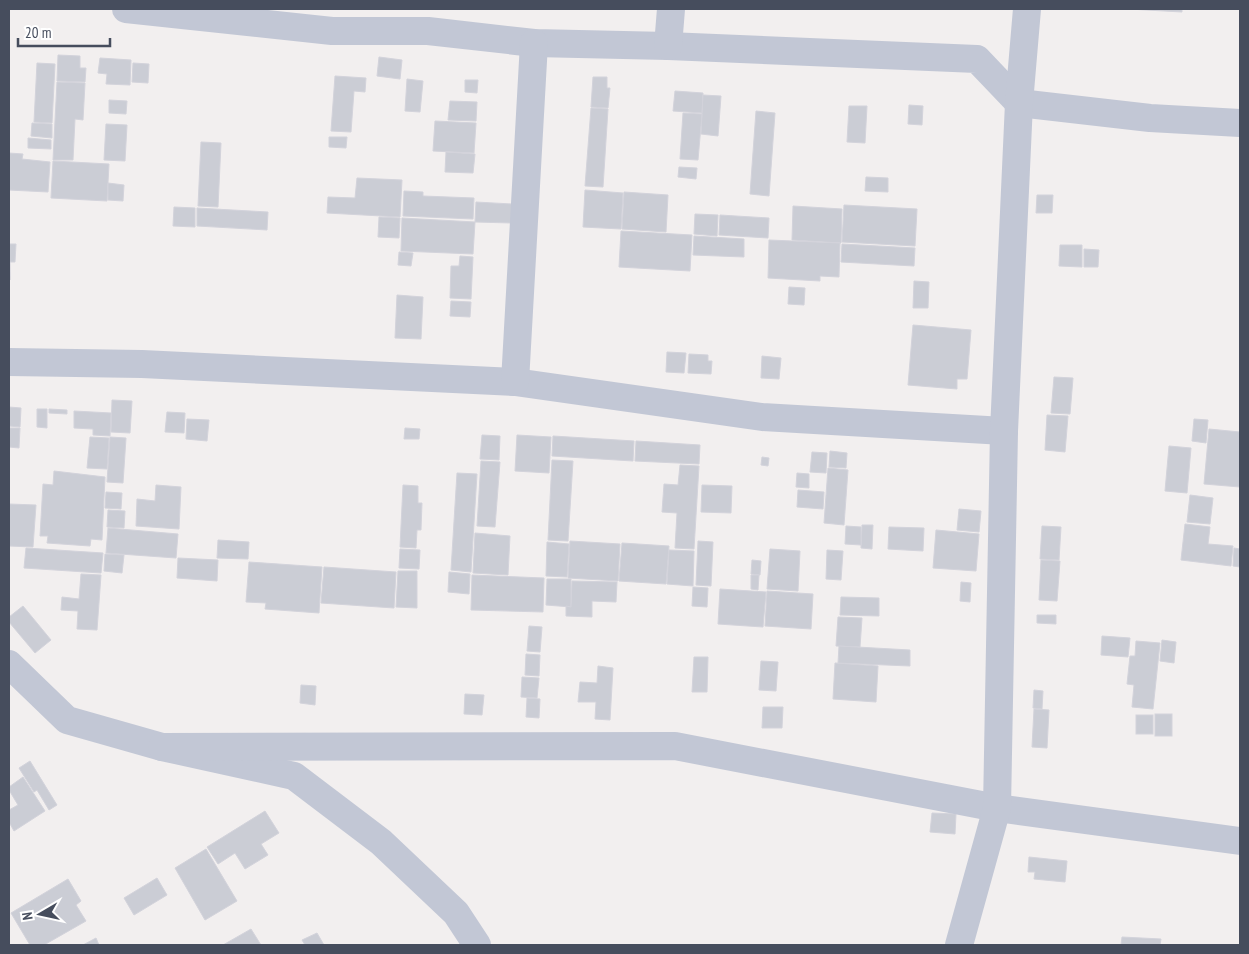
<svg xmlns="http://www.w3.org/2000/svg" width="1249" height="954" viewBox="0 0 1249 954" font-family="'PT Sans Narrow',sans-serif">
<rect width="100%" height="100%" fill="#f2efef"/>
<!-- building -->
<g fill="#cbcdd5" stroke="#d3d3db">
<polygon points="1129,9 1182,9 1182,12"/>
<polygon points="58,55 80,56 80,68 86,68 85,82 57,81"/>
<polygon points="379,57 402,60 400,79 377,76"/>
<polygon points="100,58 131,60 130,85 106,84 107,74 98,73"/>
<polygon points="37,63 55,64 52,123 34,122"/>
<polygon points="133,63 149,64 148,83 132,82"/>
<polygon points="335,76 366,78 365,92 354,91 351,132 331,131"/>
<polygon points="593,77 607,77 607,88 610,88 608,108 591,107"/>
<polygon points="407,79 423,81 420,112 405,111"/>
<polygon points="465,80 478,80 477,93 465,92"/>
<polygon points="57,82 85,83 83,120 75,119 73,160 53,160"/>
<polygon points="675,91 703,93 702,113 673,111"/>
<polygon points="703,95 721,96 718,136 701,134"/>
<polygon points="109,100 127,101 126,114 109,113"/>
<polygon points="450,101 477,102 476,121 448,120"/>
<polygon points="909,105 923,106 922,125 908,124"/>
<polygon points="849,106 867,106 865,143 847,142"/>
<polygon points="591,108 608,109 603,187 585,186"/>
<polygon points="756,111 775,113 769,196 750,194"/>
<polygon points="683,113 702,114 698,160 680,159"/>
<polygon points="435,121 476,123 474,153 433,151"/>
<polygon points="32,123 52,124 52,138 31,136"/>
<polygon points="106,124 127,125 125,161 104,160"/>
<polygon points="329,137 347,137 346,148 329,147"/>
<polygon points="28,138 51,140 51,149 28,148"/>
<polygon points="201,142 221,143 218,207 198,206"/>
<polygon points="446,152 475,154 473,173 445,172"/>
<polygon points="9,153 23,154 22,159 50,162 48,192 9,190"/>
<polygon points="53,161 109,164 107,201 51,198"/>
<polygon points="679,167 697,168 696,179 678,177"/>
<polygon points="866,177 888,178 888,192 865,191"/>
<polygon points="357,178 402,180 400,217 327,213 328,197 355,198"/>
<polygon points="108,183 124,185 123,201 108,200"/>
<polygon points="585,190 623,193 621,229 583,227"/>
<polygon points="404,191 423,192 423,196 474,198 473,219 403,216"/>
<polygon points="624,192 668,195 666,232 622,229"/>
<polygon points="1037,195 1053,195 1052,213 1036,213"/>
<polygon points="476,202 512,204 511,223 475,222"/>
<polygon points="844,205 917,209 915,246 842,242"/>
<polygon points="793,206 842,209 841,243 792,240"/>
<polygon points="174,207 195,208 195,227 173,226"/>
<polygon points="197,208 268,212 267,230 197,226"/>
<polygon points="695,214 718,215 717,236 694,234"/>
<polygon points="720,215 769,218 768,238 719,235"/>
<polygon points="379,217 400,218 399,238 378,237"/>
<polygon points="402,218 475,222 473,254 401,251"/>
<polygon points="621,231 692,235 690,271 619,267"/>
<polygon points="694,236 744,239 744,257 693,255"/>
<polygon points="769,240 840,243 839,277 820,276 820,281 768,278"/>
<polygon points="9,244 16,244 15,262 10,262 10,280"/>
<polygon points="842,244 915,248 914,266 841,262"/>
<polygon points="1060,245 1082,245 1082,267 1059,266"/>
<polygon points="1084,249 1099,250 1098,267 1084,267"/>
<polygon points="399,252 413,253 411,266 398,265"/>
<polygon points="460,256 473,257 471,299 450,298 451,266 459,266"/>
<polygon points="914,281 929,282 928,308 913,308"/>
<polygon points="789,287 805,288 804,305 788,304"/>
<polygon points="397,295 423,297 421,339 395,338"/>
<polygon points="451,301 471,302 470,317 450,316"/>
<polygon points="913,325 971,330 967,379 957,379 957,389 908,385"/>
<polygon points="667,352 686,353 684,373 666,372"/>
<polygon points="689,354 708,355 708,361 712,361 711,374 688,373"/>
<polygon points="762,356 781,358 779,379 761,378"/>
<polygon points="1054,377 1073,378 1070,414 1051,413"/>
<polygon points="112,400 132,401 130,433 111,432"/>
<polygon points="9,407 21,408 20,427 9,426"/>
<polygon points="37,409 47,409 47,428 37,427"/>
<polygon points="49,409 67,410 67,414 49,413"/>
<polygon points="74,411 111,413 110,436 93,435 93,429 74,428"/>
<polygon points="167,412 185,413 184,433 165,432"/>
<polygon points="1047,415 1068,416 1065,452 1045,450"/>
<polygon points="187,419 209,420 207,441 186,439"/>
<polygon points="1194,419 1208,420 1206,443 1192,441"/>
<polygon points="9,428 20,428 19,448 9,447"/>
<polygon points="405,428 420,429 419,439 404,439"/>
<polygon points="1209,429 1240,432 1240,487 1204,484"/>
<polygon points="482,435 500,436 499,460 480,459"/>
<polygon points="517,435 551,437 549,473 515,471"/>
<polygon points="553,436 634,441 633,461 552,456"/>
<polygon points="90,437 109,438 107,469 87,468"/>
<polygon points="110,437 126,438 123,483 107,482"/>
<polygon points="636,441 700,445 699,464 635,461"/>
<polygon points="1169,446 1191,448 1187,493 1165,491"/>
<polygon points="830,451 847,453 846,468 829,467"/>
<polygon points="812,452 827,453 826,473 810,472"/>
<polygon points="762,457 769,458 768,466 761,465"/>
<polygon points="552,460 573,461 568,541 548,540"/>
<polygon points="481,461 500,462 495,527 477,526"/>
<polygon points="680,465 699,466 694,549 675,548 677,513 662,512 664,484 678,485"/>
<polygon points="828,468 848,470 844,525 824,523"/>
<polygon points="54,471 105,477 102,540 91,539 90,546 47,543 48,536 40,536 43,484 53,485"/>
<polygon points="457,473 477,474 471,572 451,570"/>
<polygon points="797,473 809,474 809,488 796,487"/>
<polygon points="156,485 181,487 179,529 136,526 137,499 155,501"/>
<polygon points="403,485 418,486 418,503 422,503 421,530 417,530 416,548 400,547"/>
<polygon points="702,485 732,486 731,513 701,512"/>
<polygon points="798,490 824,492 823,509 797,507"/>
<polygon points="106,492 122,493 121,509 105,508"/>
<polygon points="1190,495 1213,498 1210,524 1187,522"/>
<polygon points="9,504 36,505 33,547 9,546"/>
<polygon points="959,509 981,511 979,532 957,530"/>
<polygon points="108,510 125,511 124,528 107,527"/>
<polygon points="1185,524 1210,527 1208,544 1233,546 1231,566 1181,560"/>
<polygon points="862,525 873,525 872,549 861,548"/>
<polygon points="846,526 861,527 861,545 845,544"/>
<polygon points="1042,526 1061,527 1059,560 1040,559"/>
<polygon points="889,527 924,528 923,551 888,549"/>
<polygon points="108,528 178,534 176,558 106,553"/>
<polygon points="936,530 979,534 976,571 933,568"/>
<polygon points="475,533 510,536 508,575 473,573"/>
<polygon points="218,540 249,542 248,559 217,558"/>
<polygon points="570,541 620,544 618,581 568,578"/>
<polygon points="698,541 713,542 711,586 696,585"/>
<polygon points="547,542 569,544 567,577 546,576"/>
<polygon points="622,543 669,546 666,584 619,581"/>
<polygon points="26,548 103,553 101,573 24,568"/>
<polygon points="1234,548 1240,549 1240,567 1233,566"/>
<polygon points="400,549 420,550 419,569 399,568"/>
<polygon points="770,549 800,551 798,591 767,589"/>
<polygon points="669,550 694,551 693,586 667,584"/>
<polygon points="827,550 843,551 841,580 826,579"/>
<polygon points="105,554 124,555 122,573 104,571"/>
<polygon points="178,558 218,560 217,581 177,578"/>
<polygon points="752,560 761,561 760,575 751,574"/>
<polygon points="1041,560 1060,561 1057,601 1039,600"/>
<polygon points="249,562 322,567 319,613 265,609 266,603 246,602"/>
<polygon points="324,567 396,572 394,608 321,603"/>
<polygon points="398,571 417,571 417,608 396,607"/>
<polygon points="449,572 470,574 469,594 448,592"/>
<polygon points="81,574 101,575 97,630 77,629 78,611 61,610 62,597 79,599"/>
<polygon points="472,575 544,578 543,612 471,610"/>
<polygon points="751,575 759,575 758,590 751,589"/>
<polygon points="547,579 571,579 571,607 546,605"/>
<polygon points="572,581 617,582 616,602 592,601 592,617 566,616 566,606 571,607"/>
<polygon points="961,582 971,583 970,602 960,601"/>
<polygon points="693,587 708,588 707,607 692,606"/>
<polygon points="720,589 766,592 763,627 718,624"/>
<polygon points="767,591 813,594 811,629 765,626"/>
<polygon points="841,597 879,598 879,616 840,615"/>
<polygon points="23,606 51,640 35,653 9,622 9,617"/>
<polygon points="1037,615 1056,615 1056,624 1037,623"/>
<polygon points="838,617 862,618 860,647 836,646"/>
<polygon points="529,626 542,627 540,652 527,651"/>
<polygon points="1102,636 1130,638 1128,657 1101,655"/>
<polygon points="1162,640 1176,642 1174,663 1160,661"/>
<polygon points="1136,641 1160,643 1153,709 1132,707 1134,685 1127,684 1130,656 1135,656"/>
<polygon points="839,646 910,650 910,666 838,663"/>
<polygon points="526,654 540,655 539,676 525,675"/>
<polygon points="694,657 708,657 707,692 692,692"/>
<polygon points="761,661 778,662 776,691 759,690"/>
<polygon points="835,663 878,666 876,702 833,699"/>
<polygon points="598,666 613,668 610,720 595,719 596,702 578,702 580,682 597,683"/>
<polygon points="522,677 539,678 537,698 521,697"/>
<polygon points="301,685 316,686 315,705 300,703"/>
<polygon points="1034,690 1043,691 1042,709 1033,708"/>
<polygon points="465,694 484,695 482,715 464,714"/>
<polygon points="527,698 540,699 539,718 526,717"/>
<polygon points="763,707 783,707 782,728 762,728"/>
<polygon points="1034,709 1049,710 1047,748 1032,747"/>
<rect x="1155" y="714" width="17" height="22"/>
<rect x="1136" y="715" width="17" height="19"/>
<polygon points="30,761 57,805 49,810 37,790 34,792 19,768"/>
<polygon points="23,777 45,811 14,831 9,822 9,810 18,805 9,790 9,787"/>
<polygon points="265,811 279,833 261,844 268,855 245,869 235,853 218,864 207,847"/>
<polygon points="932,813 956,814 955,834 930,832"/>
<polygon points="206,849 237,901 205,920 175,868"/>
<polygon points="1029,857 1067,861 1065,882 1034,879 1035,872 1028,872"/>
<polygon points="157,878 167,895 134,915 124,898"/>
<polygon points="68,879 81,901 76,905 86,921 44,945 30,945 11,913"/>
<polygon points="251,929 261,945 223,945"/>
<polygon points="317,933 324,945 305,945 302,940"/>
<polygon points="1122,937 1161,939 1160,945 1121,945"/>
<polygon points="96,938 99,945 83,945"/>
</g>
<g fill="none" stroke-linecap="round" stroke-linejoin="round">
<!-- minor -->
<g stroke="#c2c7d5" stroke-width="28">
<polyline points="126,9 332,31 428,31 534,43 668,46 977,59 1019,103 1150,118 1240,123"/>
<polyline points="668,46 671,9"/>
<polyline points="9,362 142,364 515,382 762,417 1004,431"/>
<polyline points="515,382 534,43"/>
<polyline points="9,664 67,720 162,747 294,776 381,842 456,913 477,945"/>
<polyline points="162,747 675,746 997,808 1240,841"/>
<polyline points="959,945 997,808 1004,431 1019,103 1027,9"/>
</g>
</g>
<!-- border -->
<rect width="1249" height="954" fill="none" stroke="#464d5d" stroke-width="20"/>
<!-- north arrow -->
<g transform="translate(40 914) rotate(261)" stroke="#ffffff" stroke-width="4" paint-order="stroke">
<path d="M0-4L9 19L0 12L-9 19Z" fill="#464d5d"/>
<text y="-8" font-size="14" font-weight="bold" text-anchor="middle" fill="#464d5d">N</text>
</g>
<!-- scale -->
<path d="M18 38v8h92v-8" fill="none" stroke="#464d5d" stroke-width="2.5"/>
<text x="25" y="38" font-size="15" fill="#464d5d" stroke="#ffffff" stroke-width="4" paint-order="stroke">20 m</text>
</svg>
